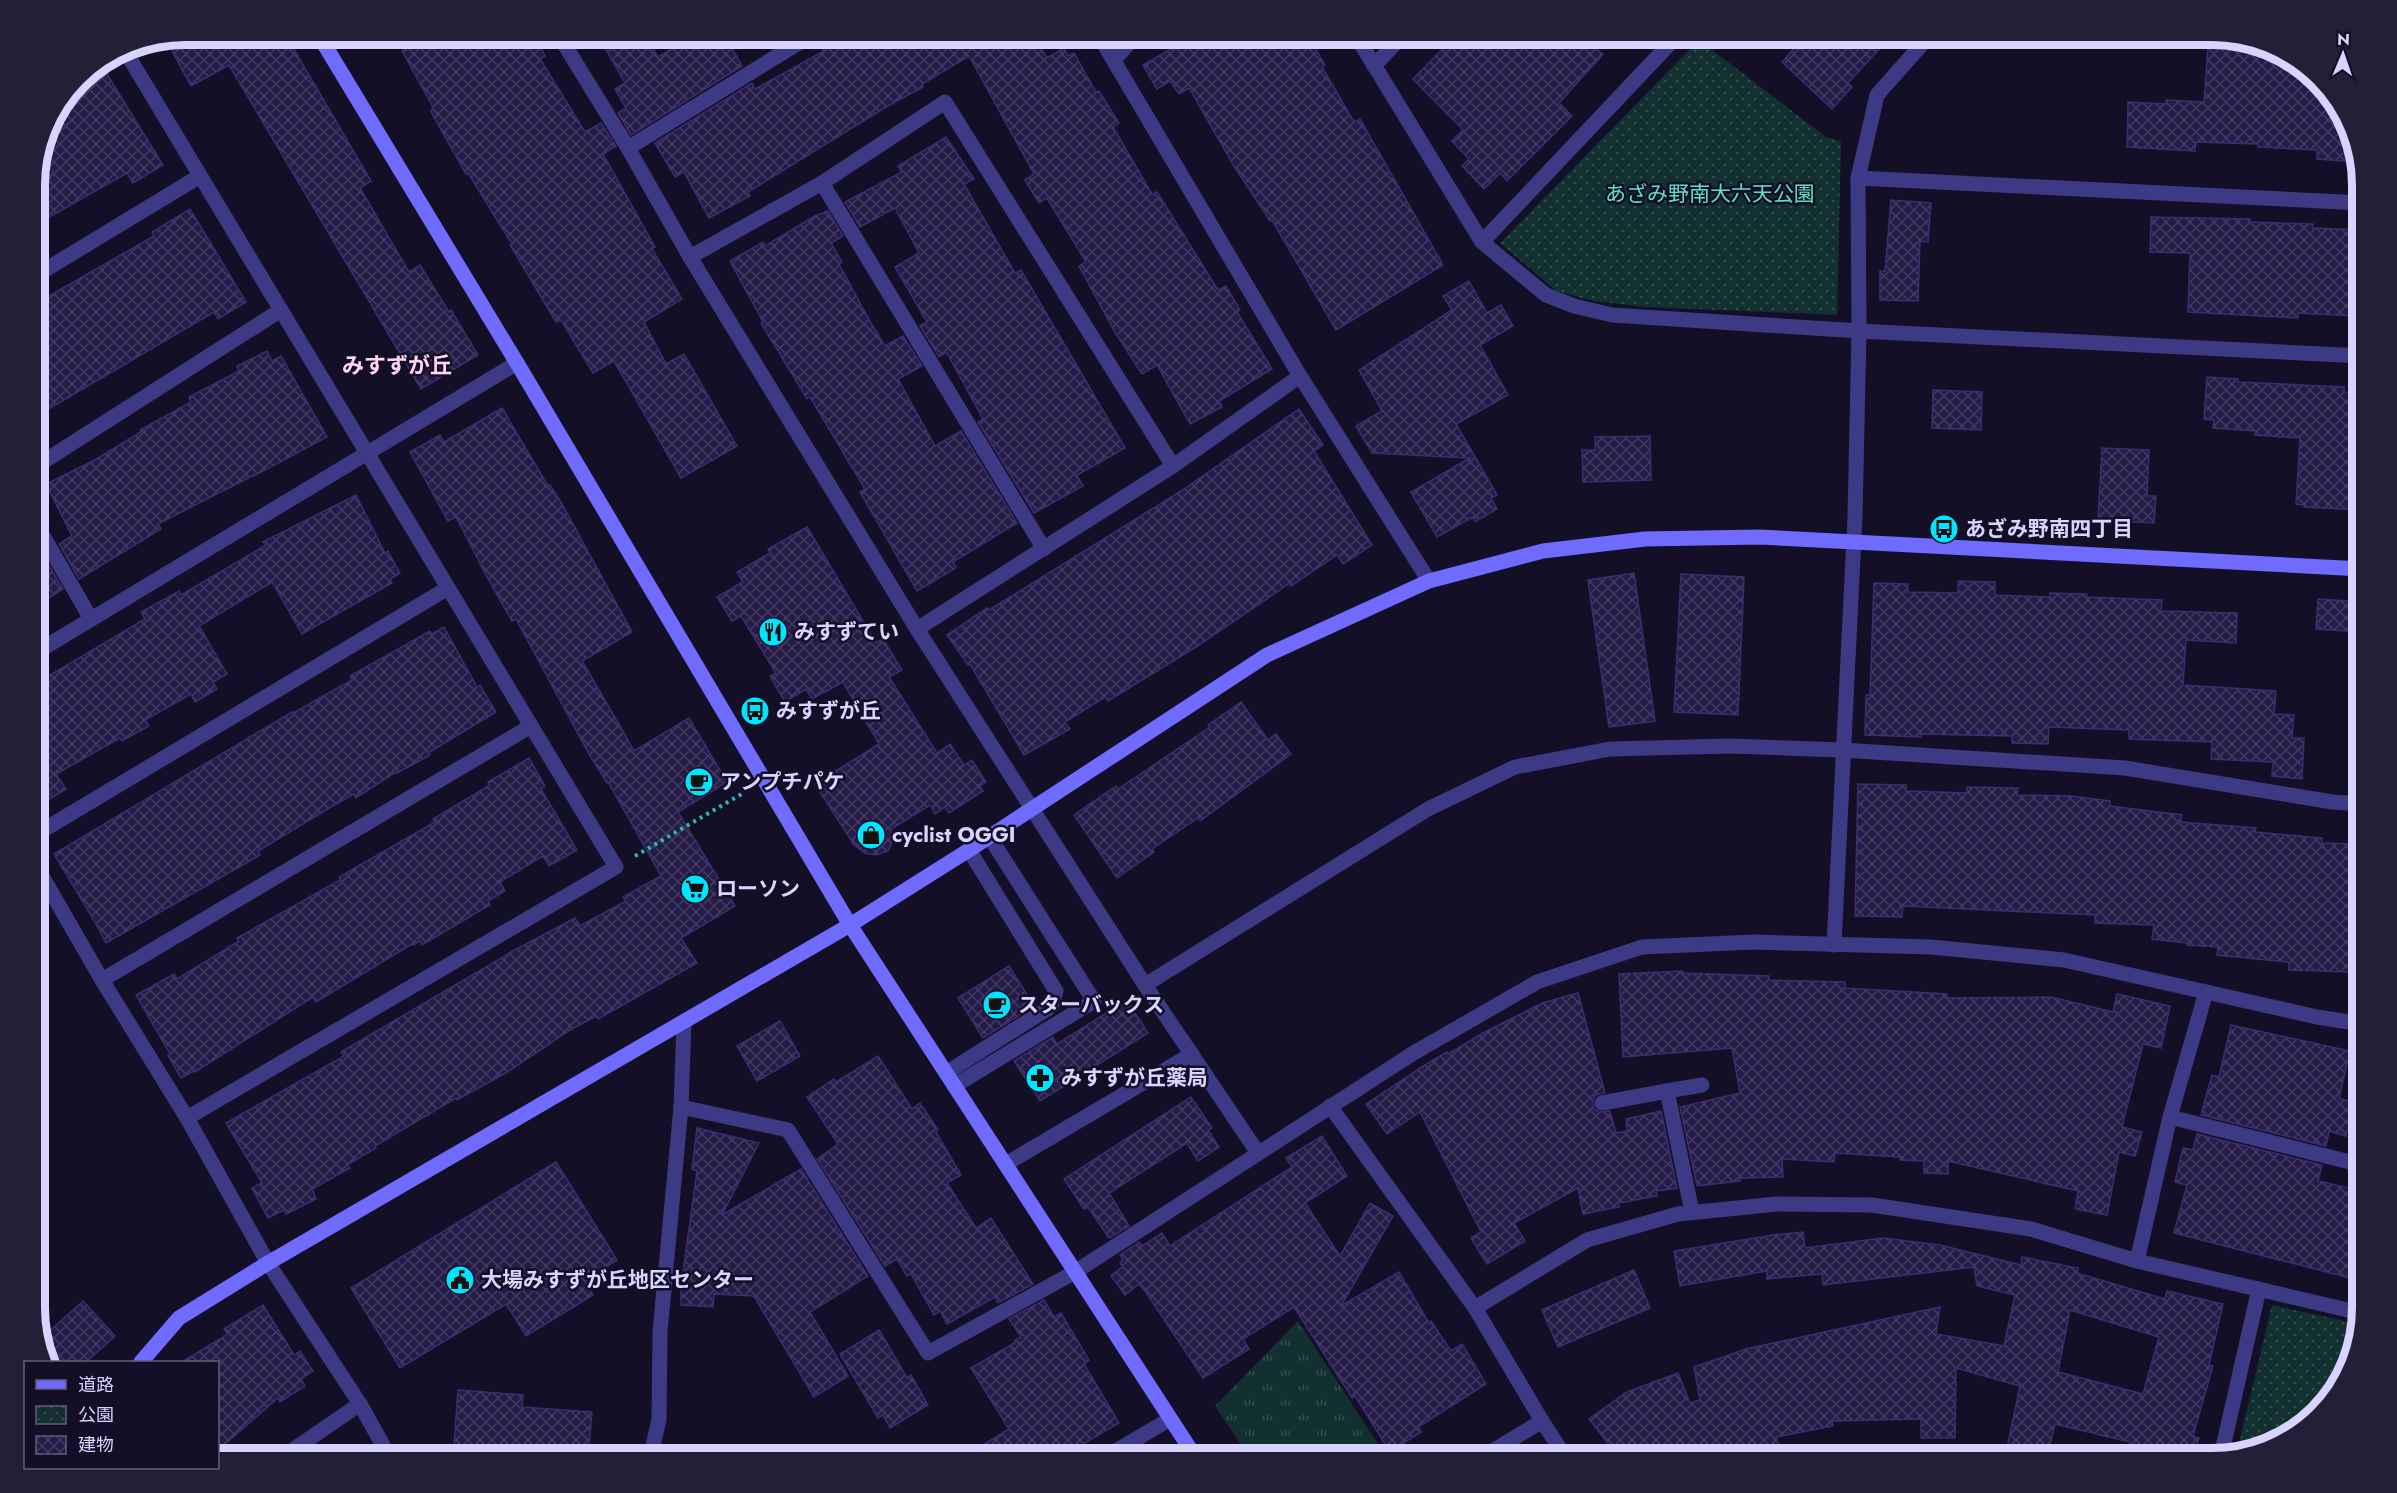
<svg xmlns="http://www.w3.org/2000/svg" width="2397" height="1493" viewBox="0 0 2397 1493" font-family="Jost,'Noto Sans JP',sans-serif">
<defs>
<pattern id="grass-tufts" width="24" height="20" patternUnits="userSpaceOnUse" patternTransform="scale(1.5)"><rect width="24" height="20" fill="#12302f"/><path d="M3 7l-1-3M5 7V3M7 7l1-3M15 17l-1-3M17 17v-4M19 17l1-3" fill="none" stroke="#344d4e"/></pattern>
<pattern id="park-dots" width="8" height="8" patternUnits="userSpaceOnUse" patternTransform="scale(1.5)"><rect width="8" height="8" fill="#12302f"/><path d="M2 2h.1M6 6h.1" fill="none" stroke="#344d4e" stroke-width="1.8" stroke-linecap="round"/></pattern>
<pattern id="building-cross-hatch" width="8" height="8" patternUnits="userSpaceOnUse" patternTransform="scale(1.5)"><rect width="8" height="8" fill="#241b47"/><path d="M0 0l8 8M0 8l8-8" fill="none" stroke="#433b63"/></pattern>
</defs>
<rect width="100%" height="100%" fill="#130f26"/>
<!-- grass -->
<polygon fill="url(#grass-tufts)" points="1298,1321 1387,1458 1250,1458 1215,1406"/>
<!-- park -->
<g fill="url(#park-dots)">
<polygon points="1699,40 1826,137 1841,142 1837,315 1647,307 1594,301 1556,291 1500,243"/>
<polygon points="2272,1305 2358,1324 2337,1391 2287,1438 2237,1452"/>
</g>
<!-- building -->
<g fill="url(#building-cross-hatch)" stroke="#3b2d73" stroke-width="1.5" fill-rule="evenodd">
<polygon points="198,34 285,34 371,181 360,188 409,272 420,265 449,312 451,310 478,355 421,389 229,65 191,86 171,49"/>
<polygon points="431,34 533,34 545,56 540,59 585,132 601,123 616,146 603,154 655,247 652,249 682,299 644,322 666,364 684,354 737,446 681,478 614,361 593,373 561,320 556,322 510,245 512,244 468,173 466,174 431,112 433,107 402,51"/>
<polygon points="597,34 645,34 658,57 698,34 724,34 742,66 631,135 618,113 626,108 615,89 625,83"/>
<polygon points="823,34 1032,34 1047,58 1064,48 1068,56 1074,53 1096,92 1099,91 1119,123 1113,127 1152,194 1157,192 1218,290 1226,286 1240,310 1237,312 1272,369 1219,401 1222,407 1190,424 1157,365 1142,374 1116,334 1079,266 1086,262 1047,198 1039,203 1025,180 1034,174 969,56 922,84 923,87 886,107 748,192 750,196 709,218 684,172 675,177 655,143 752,83 755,89 824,51 820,41"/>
<polygon points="1197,34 1307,34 1325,65 1322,67 1354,122 1360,119 1443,265 1336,330 1272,220 1270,221 1234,166 1189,88 1179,94 1170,81 1157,89 1143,65"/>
<polygon points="1457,34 1609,34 1595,48 1603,54 1559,103 1572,116 1507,181 1500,173 1484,189 1462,166 1469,159 1452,141 1463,130 1413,79"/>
<polygon points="1807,34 1893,34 1848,83 1852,87 1832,109 1782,62"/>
<polygon points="2209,34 2295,60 2342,110 2356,162 2317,159 2317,150 2258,147 2258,144 2196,142 2195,151 2127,147 2128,102 2166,104 2166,100 2204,102"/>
<polygon points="105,71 163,165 133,183 127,173 46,219 35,201 35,184 53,173 40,152 46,127 72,89"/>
<polygon points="946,137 974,179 964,184 1015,273 1021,270 1125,448 1077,475 1083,486 1034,513 978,422 983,419 948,355 945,353 939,357 920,326 927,322 895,267 919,253 895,208 860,227 845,202 902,172 898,166"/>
<polygon points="1891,200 1931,203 1928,242 1920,241 1918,301 1880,300 1880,271 1885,271"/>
<polygon points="190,209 246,302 218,319 214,312 35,417 35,304 154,236 152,232"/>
<polygon points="828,211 843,236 831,243 842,262 839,264 871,323 885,346 903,336 922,366 898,379 935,446 961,431 1017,523 953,562 956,568 917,591 860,492 865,489 810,397 807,399 761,323 763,322 730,261 763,242 765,246 815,216"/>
<polygon points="2151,217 2250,219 2250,222 2313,224 2313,228 2362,230 2362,266 2359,266 2356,316 2298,313 2298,318 2188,312 2190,253 2150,252"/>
<polygon points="1469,281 1487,313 1501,305 1513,326 1480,345 1508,395 1456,424 1497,495 1491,498 1497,509 1475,522 1473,517 1437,537 1411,492 1470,458 1372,453 1356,426 1382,411 1359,370 1452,310 1443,296"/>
<polygon points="267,351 272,361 281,356 327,437 254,476 254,475 158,524 161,529 79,579 59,544 72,536 46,484 93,461 141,432 140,430 191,402 189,397 239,371 237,366"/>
<polygon points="2207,377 2238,379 2238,382 2344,387 2344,392 2362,393 2362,510 2304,507 2304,505 2296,504 2300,438 2255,435 2256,431 2213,428 2214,420 2204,419"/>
<polygon points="1933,390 1982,392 1981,430 1932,428"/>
<polygon points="502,408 548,486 550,485 562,504 632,632 582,661 624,733 634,751 689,718 727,782 678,812 735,906 681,938 697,963 598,1019 596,1016 570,1030 509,1071 457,1100 456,1098 375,1146 376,1148 347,1165 350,1168 312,1189 316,1199 286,1214 284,1210 268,1218 252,1188 262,1183 226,1123 344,1056 341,1052 513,951 575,918 580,926 626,901 623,897 661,876 608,782 607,783 589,754 516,619 512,621 487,577 456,517 448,521 410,452 440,435 444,442"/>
<polygon points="1299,409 1323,445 1314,451 1372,545 1343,564 1337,555 1291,586 1290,583 1196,647 1108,701 1105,697 1065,722 1070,729 1024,755 970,664 968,665 947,635 987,608 989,610 1181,491"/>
<polygon points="1650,436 1651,480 1583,482 1582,450 1595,450 1595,437"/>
<polygon points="2102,448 2149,450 2147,496 2156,496 2154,523 2098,520"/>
<polygon points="356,495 385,553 388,551 400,573 390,579 392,583 302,634 272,582 199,626 227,674 213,682 217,689 195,702 191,694 145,720 149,726 122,741 120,738 56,774 66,789 35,808 35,684 145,619 141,612 179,591 181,595 266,545 263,542"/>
<polygon points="807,527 876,643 883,639 902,670 889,677 937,753 950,744 964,765 972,760 986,782 980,786 983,791 949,813 945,807 935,814 930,805 891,829 892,842 888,851 876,855 865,853 854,845 815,784 879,744 843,682 812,699 806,689 785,702 770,676 776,673 741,616 732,621 717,597 743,582 737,572 770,553 768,549"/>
<polygon points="42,554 63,589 35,607 35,559"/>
<polygon points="1634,573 1655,721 1609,727 1588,580"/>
<polygon points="1681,574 1744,577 1738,715 1674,712"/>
<polygon points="1958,581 1995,582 1995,595 2050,597 2050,593 2087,594 2087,597 2162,600 2161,611 2237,613 2236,643 2186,640 2183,685 2276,691 2274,714 2294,715 2292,738 2304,738 2302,779 2272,776 2273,762 2211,759 2212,742 2129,739 2129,730 2049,727 2048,744 2012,743 2012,736 1921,734 1921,737 1865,735 1866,695 1870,695 1874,583 1908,584 1908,592 1958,593"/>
<polygon points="2318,599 2362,602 2362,632 2316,629"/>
<polygon points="444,627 477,687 480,685 496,712 428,753 430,755 397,773 396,772 356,798 354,794 331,807 258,851 260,855 106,943 92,917 54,854 292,712 293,713 352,680 350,676 430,631 432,634"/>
<polygon points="1241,702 1268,740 1276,734 1291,754 1200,821 1198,818 1152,849 1154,852 1117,878 1074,815 1116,786 1118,789 1210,727 1208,725"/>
<polygon points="529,758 545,786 541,789 577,850 549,866 543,856 500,882 505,891 488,901 490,905 422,945 420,941 413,945 412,944 316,1002 313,997 195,1072 194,1071 181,1078 168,1055 170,1054 136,995 174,974 177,979 239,941 237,938 340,880 339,877 435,822 433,819 490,785 488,782"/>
<polygon points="1858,784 1906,785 1906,791 1967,793 1967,787 2018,788 2017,795 2071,796 2110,801 2110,806 2182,815 2181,822 2256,828 2255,832 2322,838 2322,843 2355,844 2362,856 2362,970 2352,969 2352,972 2289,970 2289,962 2217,955 2218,947 2187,945 2187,943 2152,939 2154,925 2095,923 2095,915 1903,906 1902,917 1855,916"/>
<polygon points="1009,966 1034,1006 983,1038 958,998"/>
<polygon points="1683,971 1683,973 1769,976 1769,980 1845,982 1845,988 1947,994 1947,998 2051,997 2113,1012 2117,994 2170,1006 2161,1048 2143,1044 2122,1127 2142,1132 2135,1156 2119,1152 2107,1215 2075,1209 2078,1191 1948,1161 1948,1174 1924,1173 1924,1161 1900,1160 1900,1157 1835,1153 1834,1162 1782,1159 1783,1177 1740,1178 1740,1181 1697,1186 1680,1107 1740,1093 1732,1048 1623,1057 1619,974"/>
<polygon points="1578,993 1605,1093 1596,1095 1593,1099 1594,1109 1599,1112 1610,1111 1616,1133 1627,1131 1626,1119 1661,1111 1677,1188 1656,1191 1657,1196 1619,1203 1619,1207 1583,1214 1578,1188 1514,1223 1525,1241 1487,1264 1471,1238 1481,1232 1420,1112 1387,1134 1366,1104 1428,1063 1447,1052 1448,1054 1483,1033 1542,1003"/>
<polygon points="1127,1000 1148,1033 1040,1101 1014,1061 1053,1037 1057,1044"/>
<polygon points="780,1021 800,1056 757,1081 737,1046"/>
<polygon points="2231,1025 2350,1051 2339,1098 2362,1106 2362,1134 2347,1130 2346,1136 2329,1131 2326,1146 2201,1115 2212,1075 2219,1077"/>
<polygon points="878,1056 912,1109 920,1103 938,1130 936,1132 961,1175 947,1183 976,1228 991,1218 1033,1284 998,1303 995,1297 947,1324 940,1311 934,1315 911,1274 907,1276 897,1259 885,1266 817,1159 838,1144 807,1097 834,1079 836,1082"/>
<polygon points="1191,1097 1212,1128 1208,1130 1219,1147 1198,1161 1187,1143 1109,1193 1129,1226 1109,1238 1088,1207 1084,1209 1064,1179"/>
<polygon points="697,1128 759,1143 722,1215 801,1169 868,1276 810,1312 848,1376 814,1397 754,1296 714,1294 713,1307 681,1305 681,1287 697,1171 692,1169"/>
<polygon points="2197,1134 2322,1165 2318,1181 2362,1191 2362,1281 2174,1233 2187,1185 2175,1182 2183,1148 2193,1150"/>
<polygon points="1322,1136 1347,1176 1305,1203 1340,1256 1370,1203 1393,1216 1341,1306 1399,1272 1429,1323 1431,1321 1451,1351 1462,1344 1486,1384 1418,1427 1421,1432 1390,1452 1355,1396 1352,1398 1294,1307 1243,1339 1249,1349 1203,1378 1145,1291 1139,1284 1125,1295 1111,1276 1122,1267 1120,1262 1123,1260 1120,1255 1139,1242 1142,1246 1162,1233 1170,1246 1292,1167 1286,1158"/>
<polygon points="556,1162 617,1260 585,1281 593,1295 526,1336 506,1304 400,1368 351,1288"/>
<path d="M1803,1232L1805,1248L1883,1238L1940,1245L2021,1265L2022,1257L2078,1268L2077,1273L2165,1299L2167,1291L2223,1304L2209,1365L2213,1366L2193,1436L2199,1438L2193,1458H2174L2129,1446L2130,1442L2055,1424L2047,1457L2007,1448L2020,1386L1956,1368L1955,1438H1921V1419L1832,1421L1833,1426L1776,1437L1784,1458H1619L1589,1419L1627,1392L1678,1373L1690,1403L1700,1400L1694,1367L1746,1349L1940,1307L1936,1334L2004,1346L2015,1295L1977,1286L1974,1267L1823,1285L1822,1274L1767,1279V1271L1680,1286L1674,1251L1773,1235ZM2070,1310L2159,1337L2143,1394L2058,1372Z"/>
<polygon points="1634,1270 1650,1308 1558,1347 1542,1310"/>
<polygon points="1044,1300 1054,1317 1061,1313 1089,1360 1084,1364 1119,1423 1059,1458 962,1458 1009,1429 971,1368 1016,1342 1015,1340 1021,1337 1009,1319"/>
<polygon points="83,1301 115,1336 86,1362 49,1362 41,1339"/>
<polygon points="263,1305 294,1355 300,1351 313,1371 301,1379 305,1386 280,1402 278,1398 218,1450 218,1362 182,1362 228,1334 224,1329"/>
<polygon points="879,1330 907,1378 911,1375 928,1405 890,1428 883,1415 878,1418 840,1354"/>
<polygon points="458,1390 523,1395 522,1407 592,1412 588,1458 453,1458"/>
</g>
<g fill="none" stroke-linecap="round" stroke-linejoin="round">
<!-- path -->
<polyline stroke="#2fb8b0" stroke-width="4" stroke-dasharray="3 4.5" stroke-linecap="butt" points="635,856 745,792"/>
<!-- lane -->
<g stroke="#3d3a85" stroke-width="15">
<polyline points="946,1073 1052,1006 1056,991 969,850"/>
<polyline points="954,1086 1094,1001 989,836"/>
<polyline points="1006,1164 1192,1054"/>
<polyline points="1104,1458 1170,1419"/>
</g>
<!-- street -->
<g stroke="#3d3a85" stroke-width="15">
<polyline points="558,34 628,148 690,257 917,629 1145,985 1258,1153"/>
<polyline points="1098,34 1300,376 1429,581"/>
<polyline points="1355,34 1482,242 1546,295 1574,306 1612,315 1859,331 2362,356"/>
<polyline points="124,49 616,867 187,1118"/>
<polyline points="1114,60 1137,34"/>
<polyline points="1374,66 1404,34"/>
<polyline points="628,148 813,34"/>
<polyline points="1858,178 2362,203"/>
<polyline points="822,183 1044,549"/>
<polyline points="1482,242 1679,34"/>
<polyline points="690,257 822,183 945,102 1173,466"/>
<polyline points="35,276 200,176"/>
<polyline points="35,467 281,310"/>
<polyline points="35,522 91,619"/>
<polyline points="917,629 1173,466 1300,376"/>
<polyline points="35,653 517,363"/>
<polyline points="35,835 448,588"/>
<polyline points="35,864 102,980 187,1118 268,1263 360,1404 390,1458"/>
<polyline points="1834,945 1855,516 1859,331 1858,178 1877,95 1931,34"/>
<polyline points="102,980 531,726"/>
<polyline points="1145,985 1428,809 1515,767 1610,749 1731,746 1842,750 2125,768 2333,802 2362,804"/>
<polyline points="684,1023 681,1107 788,1130 928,1353 1075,1272 1412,1054 1537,982 1642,947 1754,942 1931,947 2064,960 2317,1017 2362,1024"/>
<polyline points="1667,1091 1702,1085"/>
<polyline points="1602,1103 1667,1091 1692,1212"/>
<polyline points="1330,1106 1475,1308 1542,1421 1566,1458"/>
<polyline points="2170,1117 2362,1165"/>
<polyline points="2137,1261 2170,1117 2206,992"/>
<polyline points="1475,1308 1587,1240 1678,1214 1777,1204 1872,1205 2031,1229 2137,1261 2361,1313"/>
<polyline points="2221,1456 2259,1289"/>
<polyline points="281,1458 360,1404"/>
<polyline points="650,1458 659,1420 660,1332 681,1107"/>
<polyline points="1481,1458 1542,1421"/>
</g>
<!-- secondary -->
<g stroke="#6f6bff" stroke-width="15">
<polyline points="318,34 517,363 850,925 1196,1458"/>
<polyline points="141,1362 179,1318 268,1263 850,925 969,850 1267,655 1429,581 1543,551 1645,539 1760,537 2362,569"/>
</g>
</g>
<!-- icons -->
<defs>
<g id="bus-disc" transform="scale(1.5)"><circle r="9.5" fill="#00e5ff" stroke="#130f26"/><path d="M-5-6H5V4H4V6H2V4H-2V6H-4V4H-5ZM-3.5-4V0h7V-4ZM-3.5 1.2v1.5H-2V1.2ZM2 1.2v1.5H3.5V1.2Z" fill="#111"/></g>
<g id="restaurant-disc" transform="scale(1.5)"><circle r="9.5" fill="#00e5ff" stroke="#130f26"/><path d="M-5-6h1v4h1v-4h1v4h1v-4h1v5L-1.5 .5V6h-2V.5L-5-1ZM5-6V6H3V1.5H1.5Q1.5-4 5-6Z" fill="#111"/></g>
<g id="cafe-disc" transform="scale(1.5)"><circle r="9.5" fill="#00e5ff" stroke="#130f26"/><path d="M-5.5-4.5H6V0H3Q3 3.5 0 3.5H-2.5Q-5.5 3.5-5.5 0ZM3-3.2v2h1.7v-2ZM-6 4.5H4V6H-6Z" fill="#111"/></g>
<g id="shop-disc" transform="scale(1.5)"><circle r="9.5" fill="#00e5ff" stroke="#130f26"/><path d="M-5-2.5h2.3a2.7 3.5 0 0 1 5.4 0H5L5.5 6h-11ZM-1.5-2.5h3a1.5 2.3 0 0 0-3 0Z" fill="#111"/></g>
<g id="supermarket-disc" transform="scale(1.5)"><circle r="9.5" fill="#00e5ff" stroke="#130f26"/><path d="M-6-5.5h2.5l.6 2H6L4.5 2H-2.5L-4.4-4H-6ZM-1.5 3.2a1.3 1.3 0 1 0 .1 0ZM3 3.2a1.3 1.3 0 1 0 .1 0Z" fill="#111"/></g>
<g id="pharmacy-disc" transform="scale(1.5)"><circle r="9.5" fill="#00e5ff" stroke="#130f26"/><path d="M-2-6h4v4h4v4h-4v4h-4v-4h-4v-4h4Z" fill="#111"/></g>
<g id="civic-disc" transform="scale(1.5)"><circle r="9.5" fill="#00e5ff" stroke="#130f26"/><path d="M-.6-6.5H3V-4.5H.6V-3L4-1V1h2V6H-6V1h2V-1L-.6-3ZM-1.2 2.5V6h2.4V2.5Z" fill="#111"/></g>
</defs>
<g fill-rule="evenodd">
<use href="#bus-disc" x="1944" y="529"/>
<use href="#restaurant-disc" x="773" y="632"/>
<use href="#bus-disc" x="755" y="711"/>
<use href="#cafe-disc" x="699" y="782"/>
<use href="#shop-disc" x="871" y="835"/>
<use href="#supermarket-disc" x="695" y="889"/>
<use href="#cafe-disc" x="997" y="1005"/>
<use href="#pharmacy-disc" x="1040" y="1078"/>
<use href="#civic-disc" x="460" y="1280"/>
</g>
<g text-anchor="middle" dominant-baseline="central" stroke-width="5" stroke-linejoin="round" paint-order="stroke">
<!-- park labels -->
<g font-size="21" fill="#5fe0c0" stroke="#130f26">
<text x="1710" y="194">あざみ野南大六天公園</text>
</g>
<!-- poi labels -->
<g font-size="21" font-weight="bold" fill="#d9d4ff" stroke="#130f26" text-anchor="start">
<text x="1965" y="529">あざみ野南四丁目</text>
<text x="794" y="632">みすずてい</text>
<text x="776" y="711">みすずが丘</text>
<text x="720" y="782">アンプチパケ</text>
<text x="892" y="835">cyclist OGGI</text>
<text x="716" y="889">ローソン</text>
<text x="1018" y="1005">スターバックス</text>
<text x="1061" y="1078">みすずが丘薬局</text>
<text x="481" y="1280">大場みすずが丘地区センター</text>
</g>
<!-- neighbourhood labels -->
<g font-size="22" font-weight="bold" fill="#ffd6f0" stroke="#130f26">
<text x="397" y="365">みすずが丘</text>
</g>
</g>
<!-- crop -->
<path d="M0 0H2397V1493H0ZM185 45H2212A140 140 0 0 1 2352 185V1308A140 140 0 0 1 2212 1448H185A140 140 0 0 1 45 1308V185A140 140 0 0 1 185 45Z" fill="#231f37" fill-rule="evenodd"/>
<path fill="none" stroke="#d9d4ff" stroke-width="8" d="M185 45H2212A140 140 0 0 1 2352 185V1308A140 140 0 0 1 2212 1448H185A140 140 0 0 1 45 1308V185A140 140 0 0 1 185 45Z"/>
<!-- legend -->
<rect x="24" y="1361" width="195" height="108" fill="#130f26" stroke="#625e7d" stroke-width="1.5"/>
<rect x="36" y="1380" width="30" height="9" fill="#6f6bff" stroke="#625e7d" stroke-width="1.5"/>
<text x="78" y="1391" font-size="18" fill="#d9d4ff">道路</text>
<rect x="36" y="1406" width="30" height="18" fill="url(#park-dots)" stroke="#625e7d" stroke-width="1.5"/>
<text x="78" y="1421" font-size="18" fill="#d9d4ff">公園</text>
<rect x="36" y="1436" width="30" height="18" fill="url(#building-cross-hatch)" stroke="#625e7d" stroke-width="1.5"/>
<text x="78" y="1451" font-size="18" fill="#d9d4ff">建物</text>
<!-- north arrow -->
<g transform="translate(2343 54) rotate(2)" stroke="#130f26" stroke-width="4.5" paint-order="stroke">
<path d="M0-4.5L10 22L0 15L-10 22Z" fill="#d9d4ff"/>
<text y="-9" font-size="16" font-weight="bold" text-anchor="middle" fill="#d9d4ff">N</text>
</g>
</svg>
